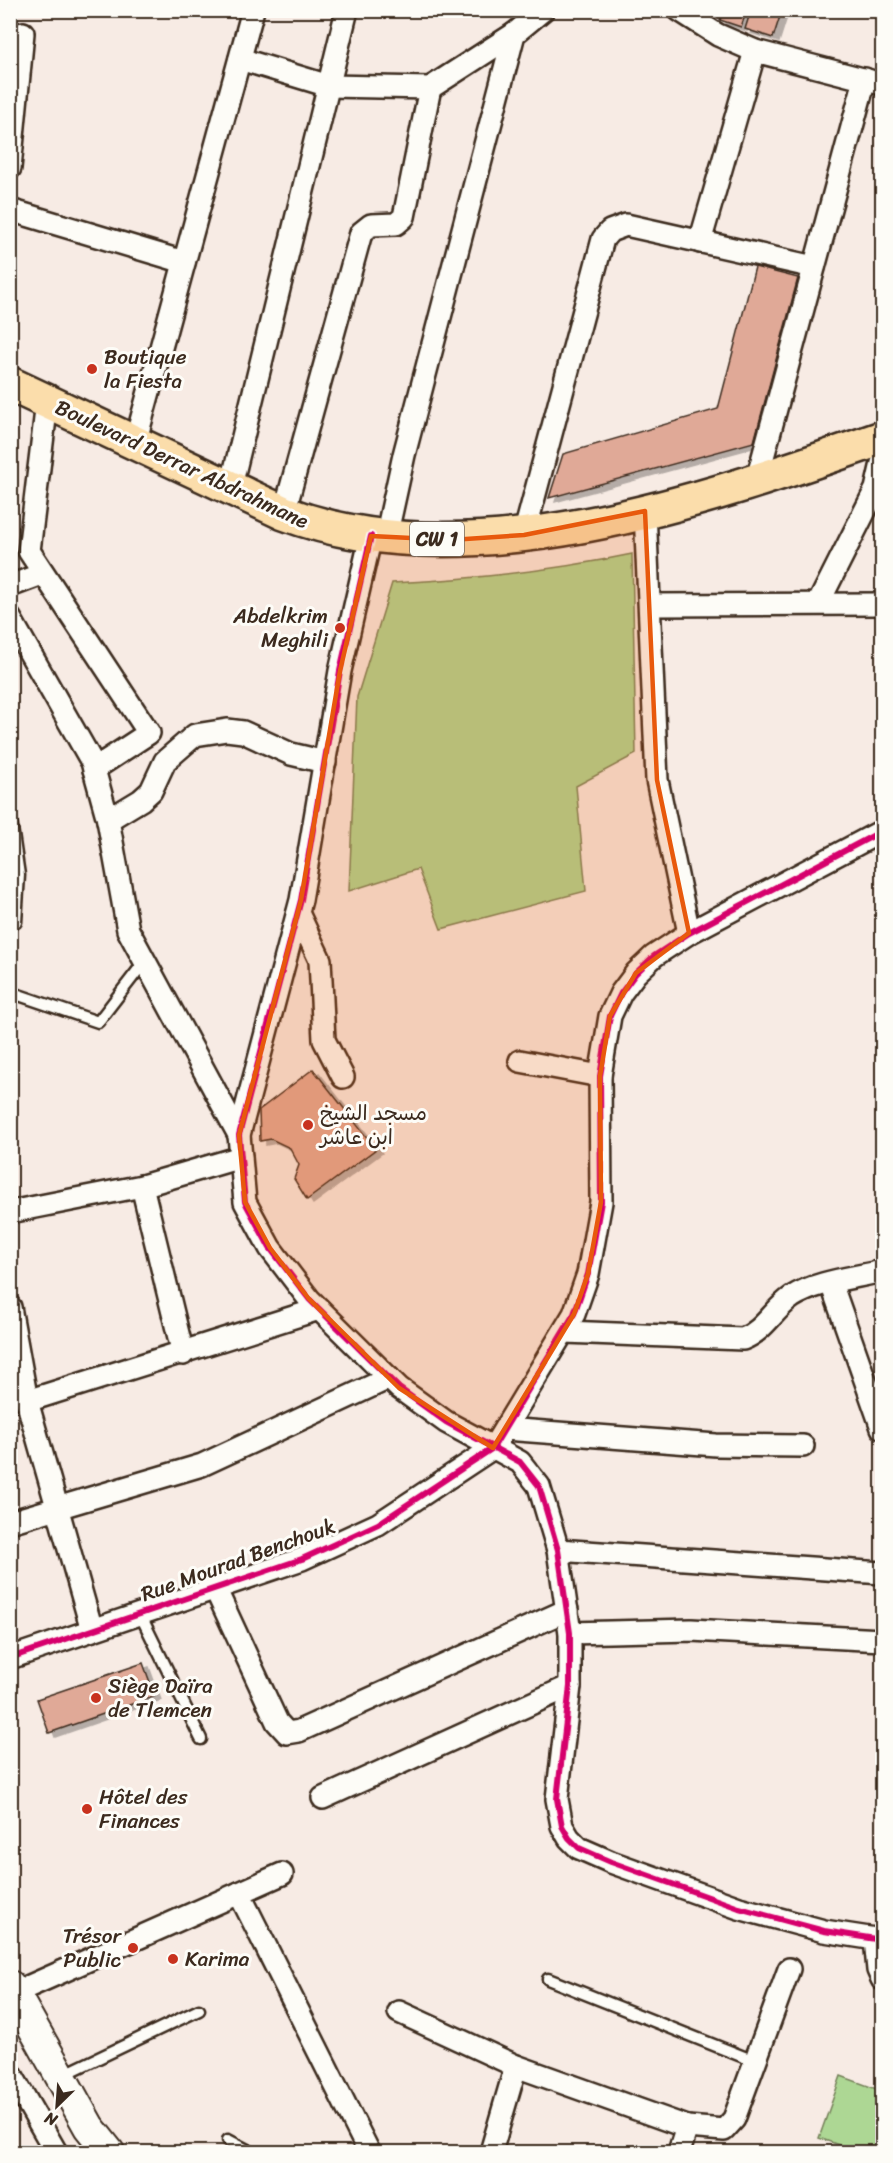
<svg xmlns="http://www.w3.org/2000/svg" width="893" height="2163" viewBox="0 0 893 2163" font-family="Sriracha,'Playpen Sans Arabic',sans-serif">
<defs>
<filter id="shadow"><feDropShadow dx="6" dy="4" stdDeviation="0" flood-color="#0004"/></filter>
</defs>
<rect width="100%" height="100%" fill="#f7ebe4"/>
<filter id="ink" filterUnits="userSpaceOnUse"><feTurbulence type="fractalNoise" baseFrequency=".0167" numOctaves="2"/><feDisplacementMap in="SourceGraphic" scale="12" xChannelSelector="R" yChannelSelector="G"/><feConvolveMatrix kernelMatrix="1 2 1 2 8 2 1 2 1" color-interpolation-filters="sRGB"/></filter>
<g filter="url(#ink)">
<!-- green -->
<g fill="#add794" stroke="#748059" stroke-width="1.5">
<path d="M632,554L636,754L576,786L586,891L441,929L418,869L349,891L357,697L392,583C473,579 552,571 632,554Z"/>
<polygon points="841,2076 882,2091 882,2152 859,2152 819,2138"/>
</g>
<!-- building -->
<g fill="#e0a997" stroke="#3b2a1e" stroke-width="1.5" filter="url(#shadow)">
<polygon points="723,10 747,10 741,27 720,20"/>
<polygon points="751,10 782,10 773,38 745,29"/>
<polygon points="755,267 798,278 754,442 549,498 563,454 718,409"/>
<polygon points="313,1069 376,1149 307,1200 294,1179 299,1165 290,1148 271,1139 260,1141 259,1110"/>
<polygon points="143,1663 155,1696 49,1733 37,1699"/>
</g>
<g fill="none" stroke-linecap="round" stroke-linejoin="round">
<!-- lane casing -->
<g stroke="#3b2a1e" stroke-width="15">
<g id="lane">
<polyline points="10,814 19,875 16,922 10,921"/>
<polyline points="10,992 98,1022 145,961"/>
<polyline points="140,1614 201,1739"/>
<polyline points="548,1979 754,2061"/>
<polyline points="63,2075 199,2010"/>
<polyline points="228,2140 251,2152"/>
</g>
</g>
<!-- street casing -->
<g stroke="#3b2a1e" stroke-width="26">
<g id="street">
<polyline points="679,10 718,35 755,51 882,84"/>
<polyline points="240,59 329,86 430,88 514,34"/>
<polyline points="10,168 23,33"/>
<polyline points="10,210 184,262"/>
<polyline points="700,242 755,51"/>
<polyline points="47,402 29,551 149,733 94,769"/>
<polyline points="135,443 253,10"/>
<polyline points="756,483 865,79"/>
<polyline points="231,486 347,10"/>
<polyline points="645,511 657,780 689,933"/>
<polyline points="284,513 361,233 371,225 396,224 404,217 430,88"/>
<polyline points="524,535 603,239 610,231 626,225 814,267"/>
<polyline points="371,536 340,671 301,900 239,1135 245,1202 270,1248 309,1299 399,1388 446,1422 520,1462 539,1486 558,1550 570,1633 570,1686 557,1799 562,1826 569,1838 579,1848 611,1862 739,1908 824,1931 882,1940"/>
<polyline points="386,537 404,455 514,34 543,10"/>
<polyline points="10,586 42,574"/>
<polyline points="819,602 876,489 882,463"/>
<polyline points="650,605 882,604"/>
<polyline points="10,618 92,762 108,820 128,930 239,1135"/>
<polyline points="108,820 141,800 151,791 165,761 195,735 227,730 243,732 291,754 325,762"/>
<polyline points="298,913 320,960 324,1040 343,1077"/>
<polyline points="520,1061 600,1076"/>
<polyline points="142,1186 183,1354"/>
<polyline points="10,1212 142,1186 241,1157"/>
<polyline points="831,1283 882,1428"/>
<polyline points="10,1307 27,1401 92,1630"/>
<path d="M565,1332L743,1339C765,1330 773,1310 792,1297C817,1281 854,1278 882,1271"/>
<polyline points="27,1401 319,1309"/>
<polyline points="505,1429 716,1445 803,1446"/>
<polyline points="10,1522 202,1465 389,1378"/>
<polyline points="558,1550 882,1573"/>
<polyline points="215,1588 277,1722 287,1733 299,1731 567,1610"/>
<polyline points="570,1633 691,1630 882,1640"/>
<polyline points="10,1658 302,1559 378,1524 493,1448 574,1314 588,1274 601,1202 600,1076 610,1016 621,993 636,973 654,956 689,933 882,831"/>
<polyline points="323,1798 570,1686"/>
<polyline points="239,1893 369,2152"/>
<polyline points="875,1939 878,1970 882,1979"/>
<polyline points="14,1993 282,1874"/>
<polyline points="399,2012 516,2066 687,2127 724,2130 734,2119 789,1969"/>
<polyline points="10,2072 56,2152"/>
<polyline points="491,2152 516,2066"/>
<polyline points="679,2152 687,2127"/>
</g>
</g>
<!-- secondary casing -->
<g stroke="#3b2a1e" stroke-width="34">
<polyline id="secondary" points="10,1986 89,2127 109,2152"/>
</g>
<!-- primary casing -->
<g stroke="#3b2a1e" stroke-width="38">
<path id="primary" d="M10,384L284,513C468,583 705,500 882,438"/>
</g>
<!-- lane -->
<use href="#lane" stroke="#fdfcf7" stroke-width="10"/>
<!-- street -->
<use href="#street" stroke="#fdfcf7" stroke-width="21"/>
<!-- secondary -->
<use href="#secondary" stroke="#fdfcf7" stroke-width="30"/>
<!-- primary -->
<use href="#primary" stroke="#fbddab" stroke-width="33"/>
<!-- cycleway casing -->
<g stroke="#fdfcf7" stroke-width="10">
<g id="cycleway">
<polyline points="371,536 340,671 301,900 239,1135 245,1202 270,1248 309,1299 399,1388 446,1422 520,1462 539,1486 558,1550 570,1633 570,1686 557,1799 562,1826 569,1838 579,1848 611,1862 739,1908 824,1931 882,1940"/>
<polyline points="10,1658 302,1559 378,1524 493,1448 574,1314 588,1274 601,1202 600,1076 610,1016 621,993 636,973 654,956 689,933 882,831"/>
</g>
</g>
<!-- cycleway -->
<use href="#cycleway" stroke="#d6006c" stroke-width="6"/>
</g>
</g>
<!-- marked area -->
<path fill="#e8590c" fill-opacity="0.2" stroke="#e8590c" stroke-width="4.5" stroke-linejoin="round" d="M645,511L657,780L689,933L636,973L610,1016L600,1076L601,1202L588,1274L574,1314L493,1448L399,1388L309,1299L270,1248L245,1202L239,1135L301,900L340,671L371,536L451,540L524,535Z"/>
<!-- markers -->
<g fill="#c8321e" stroke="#fdfcf7" stroke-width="2">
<circle cx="92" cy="369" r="6"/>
<circle cx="340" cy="628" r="6"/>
<circle cx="308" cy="1125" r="6"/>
<circle cx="96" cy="1698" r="6"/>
<circle cx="87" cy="1809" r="6"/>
<circle cx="133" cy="1948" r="6"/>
<circle cx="173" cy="1959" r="6"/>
</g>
<g text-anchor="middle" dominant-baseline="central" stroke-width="6" stroke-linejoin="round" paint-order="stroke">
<!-- shield labels -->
<rect fill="#fdfcf7" stroke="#75695f" stroke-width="1.5" x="410" y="522" width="54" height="34" rx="4.5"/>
<g font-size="20" font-weight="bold" fill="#3b2a1e">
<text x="437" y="539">CW 1</text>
</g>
<!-- poi labels -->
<g font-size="21" fill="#3b2a1e" stroke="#fdfcf7" text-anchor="start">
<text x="104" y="357">Boutique<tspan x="104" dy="24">la Fiesta</tspan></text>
<text x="328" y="616" text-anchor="end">Abdelkrim<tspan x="328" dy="24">Meghili</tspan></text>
<text x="320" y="1113">مسجد الشيخ<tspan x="320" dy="24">ابن عاشر</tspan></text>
<text x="108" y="1686">Siège Daïra<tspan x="108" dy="24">de Tlemcen</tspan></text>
<text x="99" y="1797">Hôtel des<tspan x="99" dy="24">Finances</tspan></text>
<text x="121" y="1936" text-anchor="end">Trésor<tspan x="121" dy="24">Public</tspan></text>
<text x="185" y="1959">Karima</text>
</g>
<!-- street labels -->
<g font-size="21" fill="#3b2a1e" stroke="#fdfcf7">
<text transform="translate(182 464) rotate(25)">Boulevard Derrar Abdrahmane</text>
<text transform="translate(238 1560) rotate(-20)">Rue Mourad Benchouk</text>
</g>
</g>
<!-- margin -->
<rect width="893" height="2163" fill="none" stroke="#fdfcf7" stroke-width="36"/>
<rect x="18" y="18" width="857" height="2127" fill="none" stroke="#3b2a1e" stroke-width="2" filter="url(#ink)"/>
<!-- north arrow -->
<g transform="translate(57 2106) rotate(205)" stroke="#fdfcf7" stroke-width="4.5" paint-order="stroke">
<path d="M0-4.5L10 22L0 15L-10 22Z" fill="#3b2a1e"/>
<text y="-9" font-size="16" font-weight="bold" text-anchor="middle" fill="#3b2a1e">N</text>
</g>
</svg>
